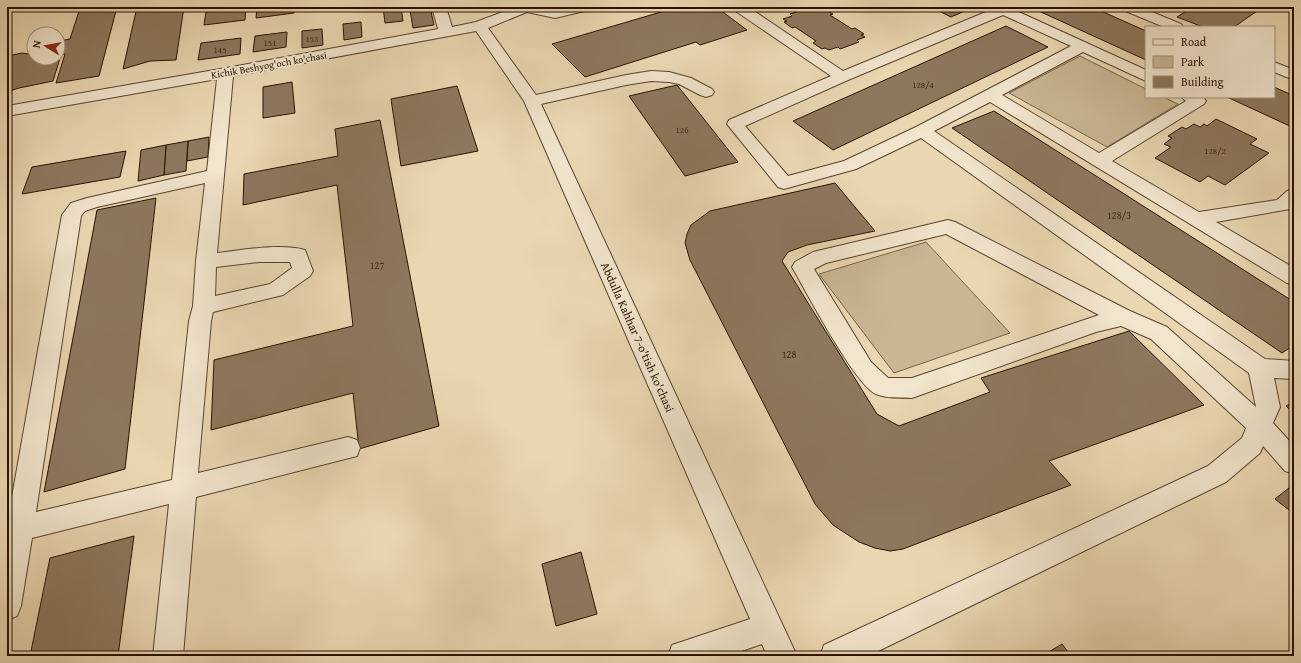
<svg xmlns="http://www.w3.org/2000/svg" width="1301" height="663" viewBox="0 0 1301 663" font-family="'Gentium Book Plus',serif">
<rect width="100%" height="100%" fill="#ead7b2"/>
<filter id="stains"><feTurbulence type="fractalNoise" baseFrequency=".005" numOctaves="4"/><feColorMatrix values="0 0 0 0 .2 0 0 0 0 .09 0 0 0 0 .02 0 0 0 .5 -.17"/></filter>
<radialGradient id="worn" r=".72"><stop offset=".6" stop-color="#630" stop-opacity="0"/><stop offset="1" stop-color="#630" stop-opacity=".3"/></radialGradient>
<!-- green -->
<g fill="#c9b694" stroke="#79644b">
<polygon points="1080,56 1146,89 1146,97 1163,97 1178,104 1107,147 1009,93"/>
<polygon points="926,242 1010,333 894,373 819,274"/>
</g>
<!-- building -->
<g fill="#8d785e" stroke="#291202">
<polygon points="70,7 117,7 99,76 56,83 65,54 58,55 58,44 59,41 70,39 80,8 69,10"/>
<polygon points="137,7 184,7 176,60 150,61 123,69"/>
<polygon points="246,7 245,20 204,25 206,12"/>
<polygon points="257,7 294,7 294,13 256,18"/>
<polygon points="383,7 401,7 403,21 385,23"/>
<polygon points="430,7 434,25 413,28 410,10"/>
<polygon points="678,7 716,7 747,30 700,45 696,42 585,77 552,44"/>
<polygon points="931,7 974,7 951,17"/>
<polygon points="1030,7 1092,7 1146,31 1146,60"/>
<polygon points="1193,7 1263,7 1234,27 1203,27 1177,17"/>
<polygon points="809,8 811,10 819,8 822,10 825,9 833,14 830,15 852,29 855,28 864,34 861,35 865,37 857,40 859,42 840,49 838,47 829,50 825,48 822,49 813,43 816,41 795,27 792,28 784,22 787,21 783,19 792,16 790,14"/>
<polygon points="361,22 362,37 344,40 343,24"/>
<polygon points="1006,26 1048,47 833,150 793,121"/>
<polygon points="322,29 323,45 302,48 302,31"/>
<polygon points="287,32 286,47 253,52 255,36"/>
<polygon points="241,38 240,54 198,60 201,43"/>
<polygon points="22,53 29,54 37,59 58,58 58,56 61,55 53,81 19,88 7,92 7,56"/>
<polygon points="292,82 295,113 263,118 263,87"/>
<polygon points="677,85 738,162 685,176 629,96"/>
<polygon points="457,86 478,151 401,166 391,99"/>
<polygon points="1274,87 1294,96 1294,128 1227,97 1274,97"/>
<polygon points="994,111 1294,302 1294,345 1282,353 952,128"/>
<polygon points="1216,119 1257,139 1250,144 1269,153 1225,185 1208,176 1200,182 1155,158 1171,147 1164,144 1172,138 1168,136 1182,127 1186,129 1194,124 1200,127 1204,124 1207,126"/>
<polygon points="380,120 439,426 359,449 353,393 211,430 214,360 353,326 337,185 243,205 244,174 338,156 335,129"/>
<polygon points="209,137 208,157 187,161 188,141"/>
<polygon points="188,141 186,171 164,175 166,145"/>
<polygon points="166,145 164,175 138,181 141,150"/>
<polygon points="126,151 120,177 22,194 32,167"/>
<polygon points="835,183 875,231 807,245 788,252 782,261 877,414 899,426 990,392 981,378 1129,331 1204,405 1049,461 1071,485 903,549 890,551 875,548 859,542 833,525 815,504 690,260 685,243 687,234 691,225 710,211"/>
<polygon points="156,198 125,469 44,492 97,210"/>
<polygon points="1294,402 1294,413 1286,406"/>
<polygon points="1294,484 1294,514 1275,499"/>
<polygon points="134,536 118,656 30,656 50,558"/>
<polygon points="581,552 597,614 556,626 542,564"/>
<polygon points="1062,644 1071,656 1042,656"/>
</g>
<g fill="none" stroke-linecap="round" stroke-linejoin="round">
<!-- minor casing -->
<g stroke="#59432e" stroke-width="2">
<g id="minor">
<path d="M432,7H446L452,27L476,22L516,7H541L555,10L567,7H591L589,10L555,18L527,12L488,28L536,95L626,75L651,71L669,72L691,78L712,89L714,92L712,95L706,97L700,95L679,84L669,82L651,81L626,85L541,104L797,656H767L762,644L727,656H668L672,645L750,619L524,101L476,31L233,76L217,253C242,250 281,243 305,250L313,271L310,276L283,295L213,312L211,321L198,473L348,437L357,440L360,448L357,456L196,497L183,656H153L169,504L32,538L21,606L17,616L7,620V525L62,215L71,203L87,198L207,171L217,79L7,116V106L226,68L438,29ZM205,183L196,261L193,306L189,321L172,480L36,512L81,216L85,211L97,207ZM259,262H290L292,268L270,284L215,296L216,267Z"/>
<path d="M732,7H748L843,71L998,7H1008L1146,70V81L1083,52L1002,95L1099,153L1186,101L1181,97L1204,98L1206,101L1204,104L1112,161L1199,212L1277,200L1287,191L1294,189V205L1290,209L1216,222L1294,268V285L1287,283L990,102L934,131L1265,359L1294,361V379L1274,378L1280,407L1273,423L1294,446V474L1285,471L1263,446L1260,453L1226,482L868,656H820L824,645L1208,466L1242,438L1246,428L1151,339L1121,326L1096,332L912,398C901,397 886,399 876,394C855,385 806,291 792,267L795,262L813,252L948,220L955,222L1130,311L1167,327L1256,407L1249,373L921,138L856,169L784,189L778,187L727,124L729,120L831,76L734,10ZM1003,15L1071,46L916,127L844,161L788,176L745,126L848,80ZM946,234L1099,315L912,378H888L871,362L814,269L826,263Z"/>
<polygon points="1121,7 1140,7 1181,24 1183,27 1164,27 1123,10"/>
<polygon points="1274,62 1294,70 1294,80 1274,72"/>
</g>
</g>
<!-- minor -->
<use href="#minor" fill="#f1e5cd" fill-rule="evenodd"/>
</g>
<g text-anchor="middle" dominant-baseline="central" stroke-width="4" stroke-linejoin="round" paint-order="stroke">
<!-- far-number labels -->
<g font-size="9" fill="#422c19">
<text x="312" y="38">153</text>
<text x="270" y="42">151</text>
<text x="220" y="49">145</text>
<text x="923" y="84">128/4</text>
<text x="682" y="129">126</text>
<text x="1215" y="150">128/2</text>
</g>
<!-- far-street labels -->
<g font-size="10" fill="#291202" stroke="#f1e5cd">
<text transform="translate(269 65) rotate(-10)">Kichik Beshyog'och ko'chasi</text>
</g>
<!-- number labels -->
<g font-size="10" fill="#422c19">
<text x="1119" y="215">128/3</text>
<text x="377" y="265">127</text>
<text x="789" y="354">128</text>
</g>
<!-- street labels -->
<g font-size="12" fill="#291202" stroke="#f1e5cd">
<text transform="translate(638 337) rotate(66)">Abdulla Kahhar 7-o'tish ko'chasi</text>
</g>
</g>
<!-- margin -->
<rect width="1301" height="663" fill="none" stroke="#ead7b2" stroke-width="24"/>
<rect x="8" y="8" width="1285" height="647" fill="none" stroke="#291202" stroke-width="2"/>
<rect x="12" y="12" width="1277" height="639" fill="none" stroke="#291202"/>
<!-- legend -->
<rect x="1145" y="26" width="130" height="72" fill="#f1e5cd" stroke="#a1917c"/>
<rect x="1153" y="39" width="20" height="6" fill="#f1e5cd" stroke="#a1917c"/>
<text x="1181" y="46" font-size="12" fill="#291202">Road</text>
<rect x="1153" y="56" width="20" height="12" fill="#c9b694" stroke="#a1917c"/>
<text x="1181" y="66" font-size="12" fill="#291202">Park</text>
<rect x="1153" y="76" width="20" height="12" fill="#8d785e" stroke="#a1917c"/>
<text x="1181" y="86" font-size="12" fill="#291202">Building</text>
<!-- north arrow -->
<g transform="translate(46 46) rotate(281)"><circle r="19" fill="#f1e5cd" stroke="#a1917c"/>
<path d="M0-3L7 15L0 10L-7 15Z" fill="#8f2418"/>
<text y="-6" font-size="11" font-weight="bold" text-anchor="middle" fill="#291202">N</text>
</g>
<rect width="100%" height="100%" filter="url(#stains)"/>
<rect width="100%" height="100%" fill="url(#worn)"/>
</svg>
